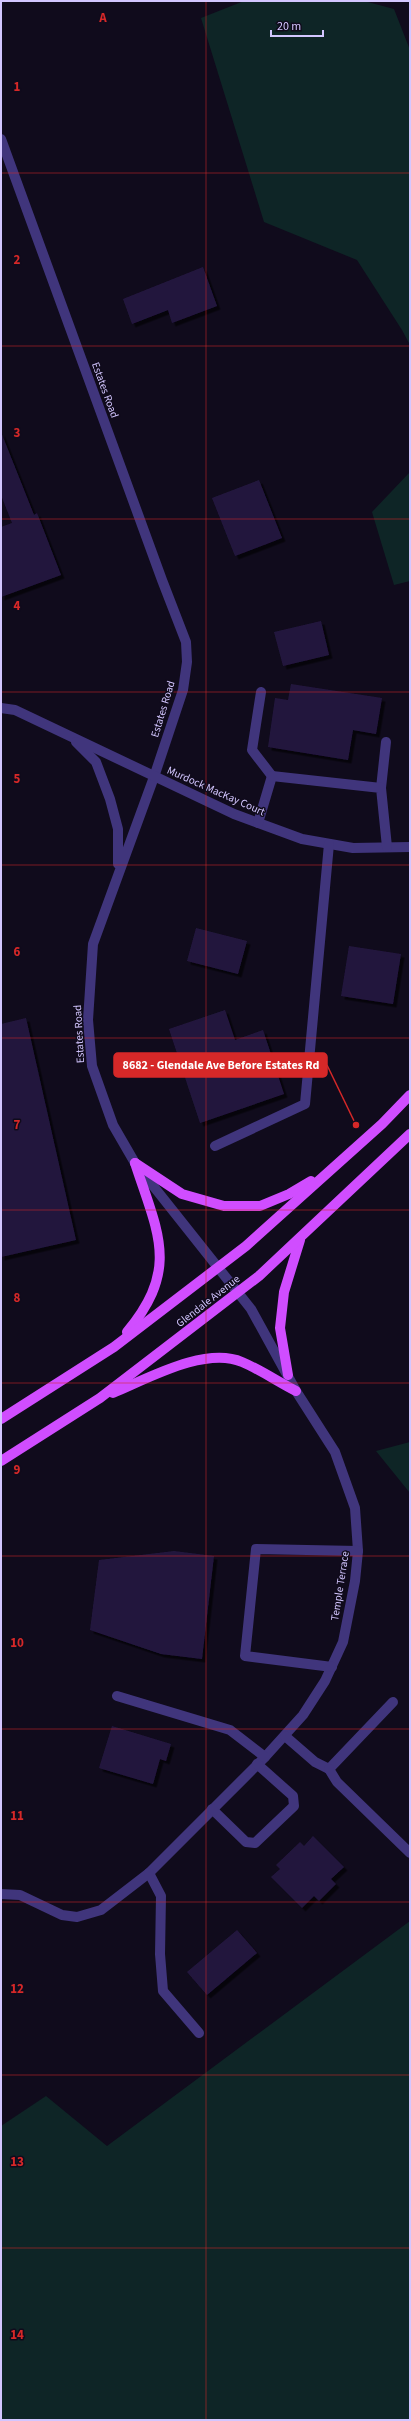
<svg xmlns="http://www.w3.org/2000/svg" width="411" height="2421" viewBox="0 0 411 2421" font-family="'Source Sans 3',sans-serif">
<defs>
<filter id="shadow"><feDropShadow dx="3.5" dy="3.5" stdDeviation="0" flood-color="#0009"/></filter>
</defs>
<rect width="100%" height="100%" fill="#100b1c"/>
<!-- green -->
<g fill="#0e2526">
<polygon points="244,1 364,1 394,9 410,50 410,345 402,330 357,260 264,222 201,18"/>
<polygon points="410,472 410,581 394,585 372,512"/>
<polygon points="410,1442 410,1493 376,1451"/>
<polygon points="410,1921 410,2420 1,2420 1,2126 46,2096 107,2146"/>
</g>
<!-- building -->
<g fill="#23173e" filter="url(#shadow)">
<polygon points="203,267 217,306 172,323 168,310 132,324 123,299"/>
<polygon points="1,432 34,515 37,513 61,575 1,597 1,527 12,523 1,495"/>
<polygon points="259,480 282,538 235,556 212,498"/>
<polygon points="321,621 329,655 283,666 274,632"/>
<polygon points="291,684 382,698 376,734 353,730 348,760 268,747 275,698 288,700"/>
<polygon points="196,928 247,941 238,974 187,961"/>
<polygon points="349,946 401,954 393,1004 341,996"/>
<polygon points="225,1010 235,1040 263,1030 284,1094 200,1123 169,1029"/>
<polygon points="26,1018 76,1240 1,1257 1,1024"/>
<polygon points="174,1551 214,1556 202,1659 161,1654 90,1630 99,1560"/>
<polygon points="112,1726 171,1744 166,1761 160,1759 153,1784 99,1768"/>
<polygon points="313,1836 344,1867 331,1879 336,1884 319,1901 314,1896 302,1908 271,1877 280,1869 276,1865 300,1842 304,1846"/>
<polygon points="237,1930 257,1953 207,1995 187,1972"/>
</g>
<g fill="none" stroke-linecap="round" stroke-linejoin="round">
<!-- minor -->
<g stroke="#40357c" stroke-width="10">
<polyline points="1,139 162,580 186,642 187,662 183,690 154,777 93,944 88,1020 92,1066 113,1125 135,1163 251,1309 296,1391 335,1452 355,1508 358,1551 355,1581 343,1642 325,1681 303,1715 265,1757 149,1873 101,1910 77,1917 62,1915 20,1895 1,1894"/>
<polyline points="261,692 252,750 272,776"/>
<polyline points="1,708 15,710 234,814 302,839 353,848 410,847"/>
<polyline points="76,742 96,762 110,799 118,829 118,864"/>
<polyline points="381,788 386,742"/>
<polyline points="258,823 272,776 381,788 387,847"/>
<polyline points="215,1146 305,1104 329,844"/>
<polyline points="332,1667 245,1656 256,1549 358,1551"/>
<polyline points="117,1696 230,1730 265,1757"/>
<polyline points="285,1736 315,1762 329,1769 393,1702"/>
<polyline points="329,1769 337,1782 410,1853"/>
<polyline points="212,1809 246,1842 255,1843 294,1806 293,1796 257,1764"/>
<polyline points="149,1873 161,1896 160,1954 163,1991 199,2033"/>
</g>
<!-- major -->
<g stroke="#d04dff" stroke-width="10">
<polyline points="135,1163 182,1194 224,1206 260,1206 289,1194 311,1181"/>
<path d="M127,1332C180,1268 158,1234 135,1163"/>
<polyline points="288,1375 280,1328 284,1292 300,1240"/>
<path d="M113,1393C147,1379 205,1346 242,1362C261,1370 278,1382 296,1391"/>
<polyline points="1,1419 114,1347 246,1246 382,1124 410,1095"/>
<polyline points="1,1461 100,1398 259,1276 410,1134"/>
</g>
</g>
<!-- grid -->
<path fill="none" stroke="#d62828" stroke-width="1" stroke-opacity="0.55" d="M206,1V2420M1,173H410M1,346H410M1,519H410M1,692H410M1,865H410M1,1038H410M1,1210H410M1,1383H410M1,1556H410M1,1729H410M1,1902H410M1,2075H410M1,2248H410"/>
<g text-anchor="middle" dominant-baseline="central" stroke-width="3" stroke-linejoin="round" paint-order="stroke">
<!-- street labels -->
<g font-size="11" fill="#d3c6ff" stroke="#100b1c">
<text transform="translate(105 390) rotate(70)">Estates Road</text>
<text transform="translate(163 709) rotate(-73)">Estates Road</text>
<text transform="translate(216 791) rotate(24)">Murdock MacKay Court</text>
<text transform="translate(79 1034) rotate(-93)">Estates Road</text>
<text transform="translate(208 1301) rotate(-38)">Glendale Avenue</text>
<text transform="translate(340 1586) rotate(-81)">Temple Terrace</text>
</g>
</g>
<g font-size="13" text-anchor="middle" font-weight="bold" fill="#d62828" stroke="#100b1c" stroke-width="3" stroke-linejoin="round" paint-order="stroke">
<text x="103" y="22">A</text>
<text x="17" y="91">1</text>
<text x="17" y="264">2</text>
<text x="17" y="437">3</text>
<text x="17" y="610">4</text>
<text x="17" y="783">5</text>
<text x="17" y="956">6</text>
<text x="17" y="1129">7</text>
<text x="17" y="1302">8</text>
<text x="17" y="1474">9</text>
<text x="17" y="1647">10</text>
<text x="17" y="1820">11</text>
<text x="17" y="1993">12</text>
<text x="17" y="2166">13</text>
<text x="17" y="2339">14</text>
</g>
<!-- callouts -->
<path fill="none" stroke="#d62828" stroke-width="1.5" d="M356 1125L327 1065"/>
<circle fill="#d62828" stroke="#100b1c" stroke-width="1.5" cx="356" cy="1125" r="4"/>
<rect fill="#d62828" stroke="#d62828" stroke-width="1.5" x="114" y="1053" width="213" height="24" rx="4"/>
<g font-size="12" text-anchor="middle" font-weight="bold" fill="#fff">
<text x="221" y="1069">8682 - Glendale Ave Before Estates Rd</text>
</g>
<!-- border -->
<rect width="411" height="2421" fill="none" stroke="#d3c6ff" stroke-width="4"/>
<!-- scale -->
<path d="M271 30v6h52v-6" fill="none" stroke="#d3c6ff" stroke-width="2"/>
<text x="277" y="30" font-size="12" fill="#d3c6ff" stroke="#100b1c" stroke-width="3" paint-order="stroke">20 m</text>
</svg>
